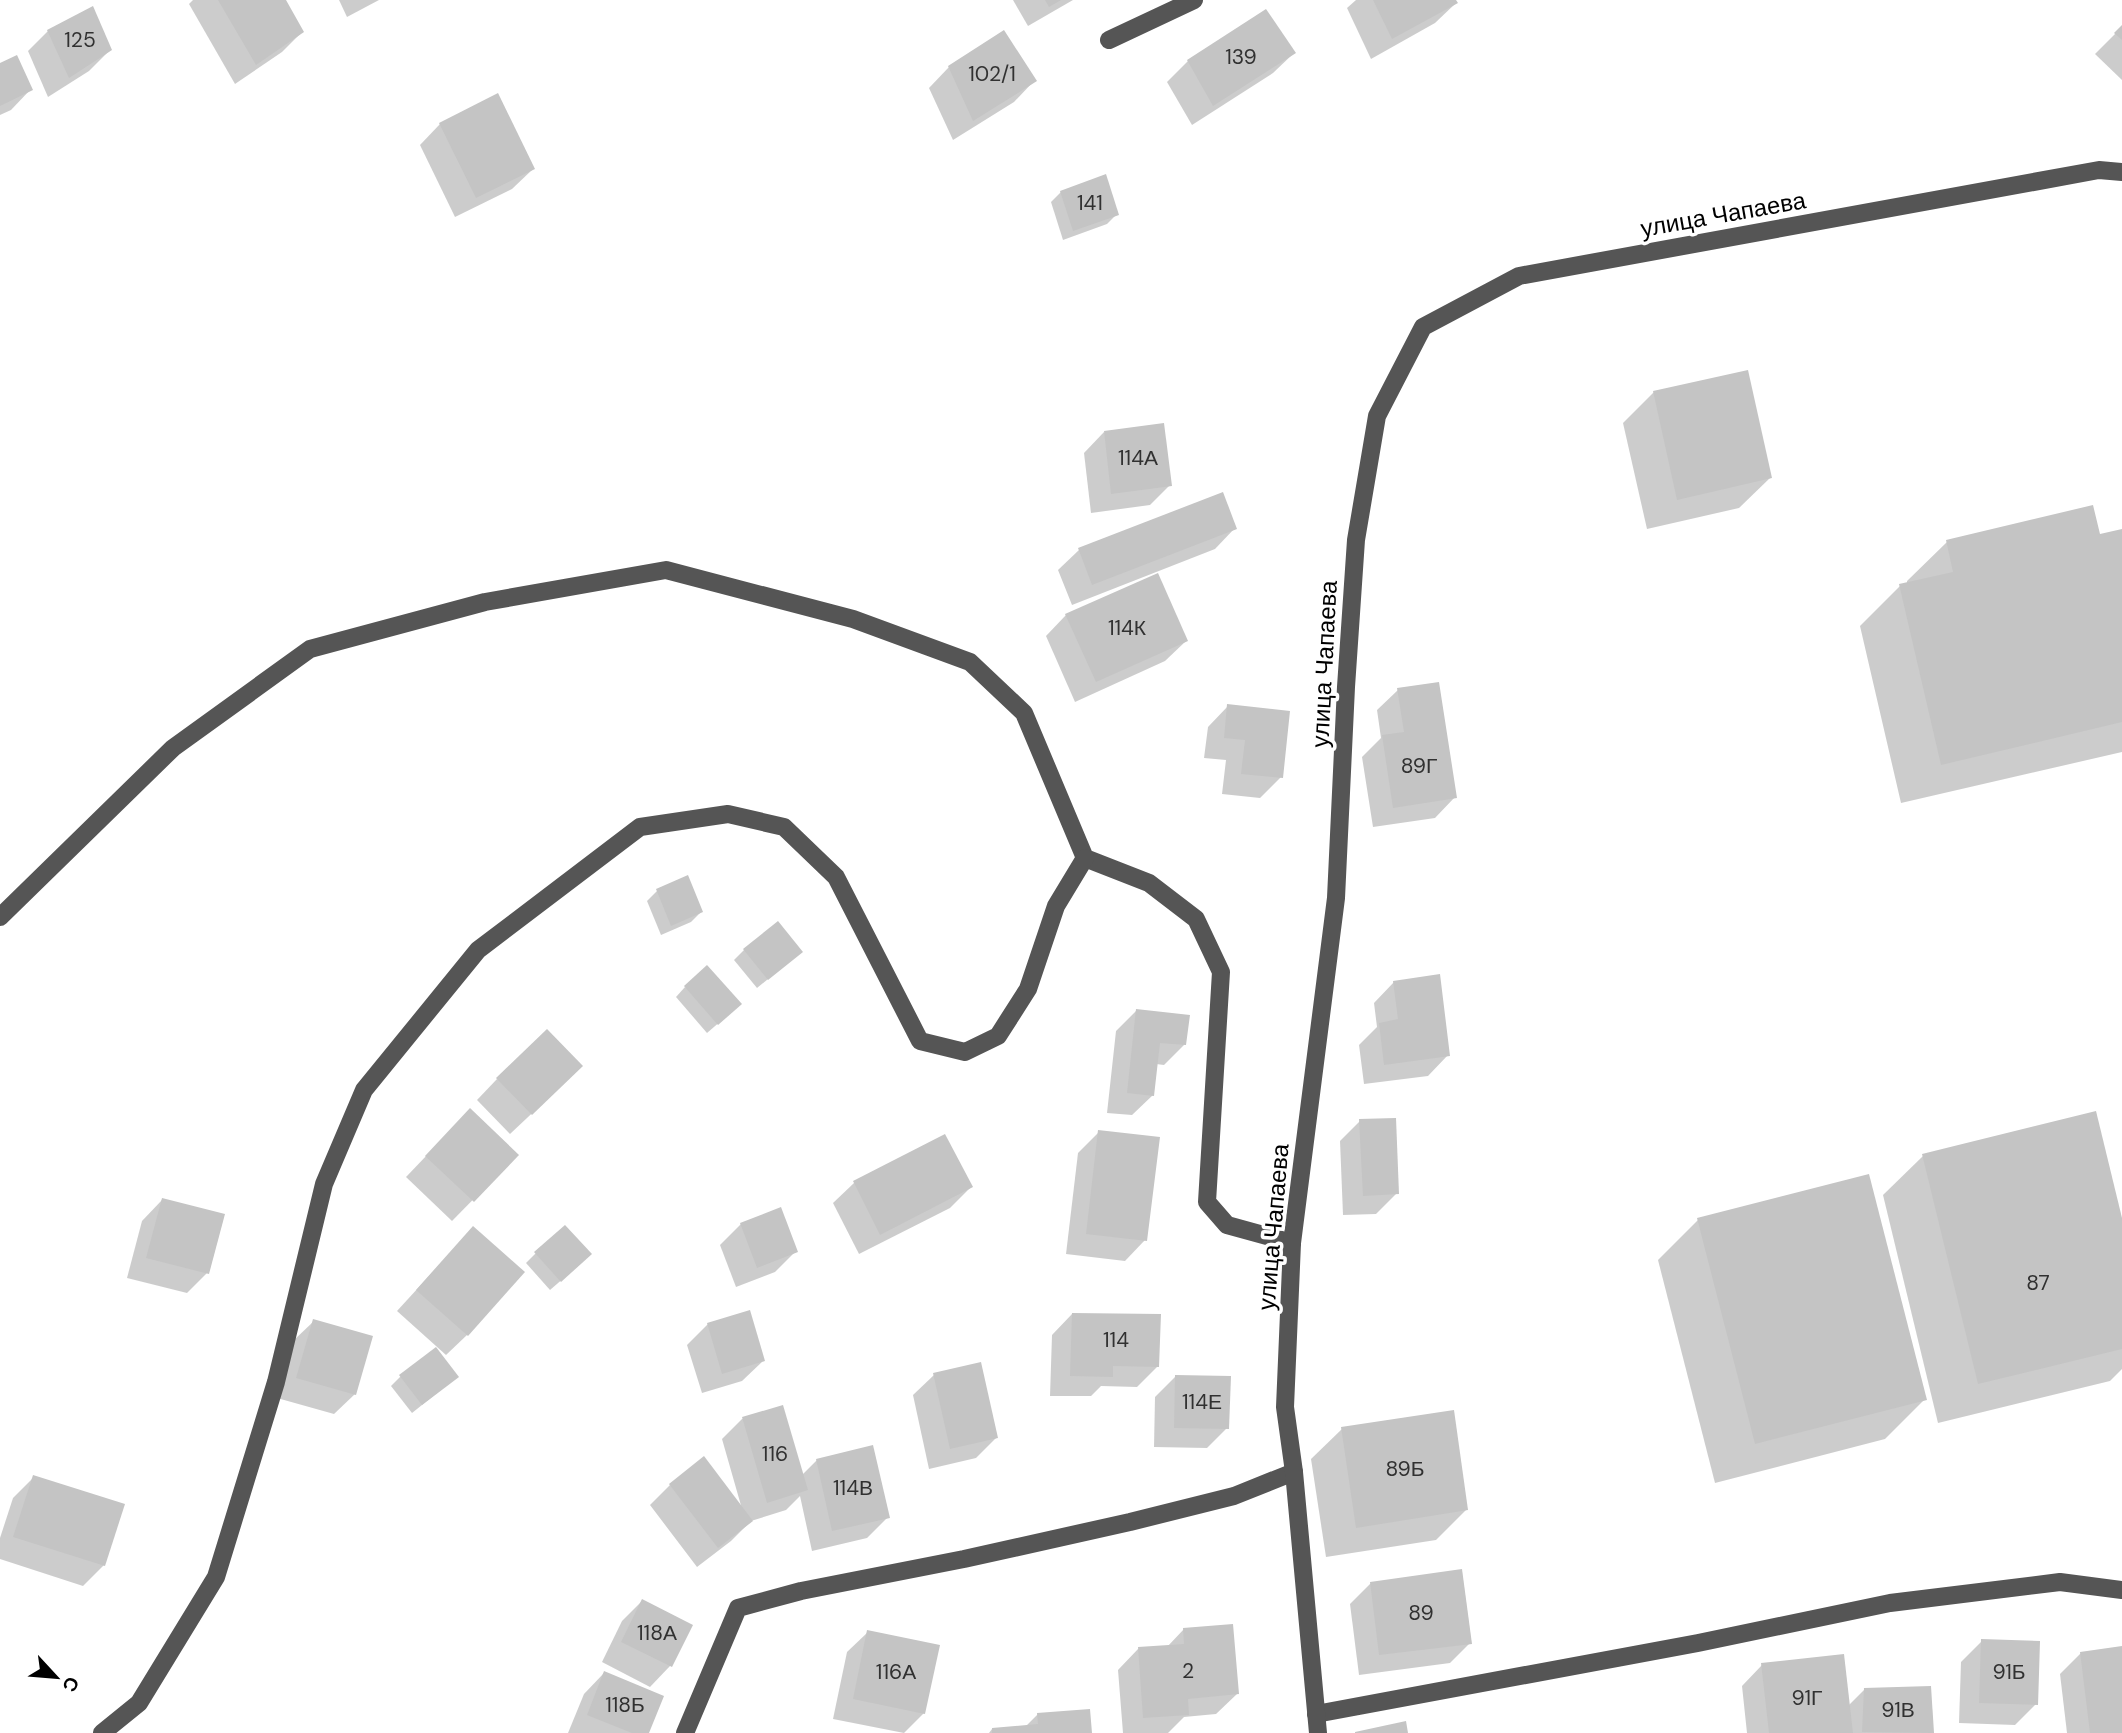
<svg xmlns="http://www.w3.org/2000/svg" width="2122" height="1733" viewBox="0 0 2122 1733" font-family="'DM Sans',sans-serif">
<rect width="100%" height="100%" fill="#fff"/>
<!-- shadow -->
<g fill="#0003">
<polygon points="193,0 284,0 302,32 282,52 235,84 189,4"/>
<polygon points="339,0 379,0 347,17"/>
<polygon points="1013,0 1073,0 1028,26"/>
<polygon points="1356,0 1454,0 1456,3 1435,23 1371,59 1347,8"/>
<polygon points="2122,27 2122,80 2095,54"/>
<polygon points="48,31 110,50 89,71 48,97 28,51"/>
<polygon points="1294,53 1273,73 1192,125 1167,82 1188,61"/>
<polygon points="0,65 31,89 11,110 0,115"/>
<polygon points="949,67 1034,81 1014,102 953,140 929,88"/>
<polygon points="440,124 533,169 512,189 455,217 420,145"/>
<polygon points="1061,192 1117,214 1107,224 1063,240 1051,202"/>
<polygon points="1654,392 1770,478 1739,508 1647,529 1623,423"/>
<polygon points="1104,432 1170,485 1150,505 1091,513 1084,453"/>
<polygon points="1222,494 1235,528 1215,549 1072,605 1058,570 1079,550"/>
<polygon points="2122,531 2122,752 1901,803 1860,626 1900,586 1907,584 1907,581 1947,542 2098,536"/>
<polygon points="1066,615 1186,641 1165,661 1075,702 1046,636"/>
<polygon points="1398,690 1455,797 1435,818 1373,827 1362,757 1381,738 1377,710"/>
<polygon points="1228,706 1281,777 1260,798 1222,794 1226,760 1204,758 1208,727"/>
<polygon points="657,891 701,912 691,922 661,935 647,901"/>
<polygon points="744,950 801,952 757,988 734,960"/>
<polygon points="1394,982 1448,1055 1428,1076 1364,1084 1359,1045 1377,1027 1374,1003"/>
<polygon points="685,987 729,1014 707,1033 676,997"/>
<polygon points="1136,1011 1185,1044 1164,1065 1156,1064 1153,1095 1132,1115 1107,1113 1116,1031"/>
<polygon points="497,1079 560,1087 510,1134 477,1100"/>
<polygon points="1360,1121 1397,1193 1376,1214 1343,1215 1340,1141"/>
<polygon points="450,1131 517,1155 452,1221 406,1177"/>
<polygon points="1099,1132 1145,1240 1125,1261 1066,1254 1078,1153"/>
<polygon points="945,1136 971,1187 950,1208 859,1254 833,1203 854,1183"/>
<polygon points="1923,1156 2122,1225 2122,1369 2110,1381 1938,1423 1883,1195"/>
<polygon points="162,1200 207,1273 187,1293 127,1278 142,1221"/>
<polygon points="1698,1220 1925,1399 1885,1439 1715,1483 1658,1260"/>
<polygon points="741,1224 796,1251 775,1272 736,1287 720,1245"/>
<polygon points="473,1228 467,1335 446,1355 397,1311"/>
<polygon points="536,1253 580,1264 550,1290 526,1263"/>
<polygon points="1072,1314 1158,1366 1137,1387 1101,1386 1091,1396 1050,1396 1052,1335"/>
<polygon points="314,1321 355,1394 334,1414 277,1398 293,1341"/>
<polygon points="708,1324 763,1361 742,1381 702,1393 687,1345"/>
<polygon points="934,1375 996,1438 976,1458 929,1469 913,1395"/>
<polygon points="401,1376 457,1377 412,1413 391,1386"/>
<polygon points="1175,1377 1227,1428 1207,1448 1154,1447 1155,1397"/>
<polygon points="782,1407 802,1475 817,1460 888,1517 867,1538 812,1551 800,1496 786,1510 751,1521 731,1541 697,1567 650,1505 670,1485 742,1509 722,1439 742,1419"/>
<polygon points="1342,1429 1467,1509 1436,1540 1326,1557 1311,1459"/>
<polygon points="34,1477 104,1565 83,1586 0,1559 0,1538 13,1498"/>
<polygon points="1371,1583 1470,1643 1450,1663 1359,1675 1350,1604"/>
<polygon points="642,1601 691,1626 670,1666 650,1687 602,1662 622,1621"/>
<polygon points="1184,1629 1237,1694 1216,1714 1184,1717 1168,1733 1123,1733 1118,1670 1138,1649 1167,1647"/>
<polygon points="868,1632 924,1713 904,1733 833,1719 847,1652"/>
<polygon points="1982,1641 2036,1704 2015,1725 1959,1723 1961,1662"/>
<polygon points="2122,1648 2122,1733 2067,1733 2060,1674 2081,1653"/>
<polygon points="1762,1665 1848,1706 1864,1690 1930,1687 1932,1733 1747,1733 1742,1686"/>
<polygon points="604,1673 647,1733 568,1733 584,1694"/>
<polygon points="1038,1714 1090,1733 989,1733 992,1729 1025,1727"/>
</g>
<!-- building -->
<g fill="#c4c4c4">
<polygon points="218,0 286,0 304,32 256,65"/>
<polygon points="1045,0 1061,0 1049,7"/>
<polygon points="1373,0 1456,0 1458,3 1392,39"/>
<polygon points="93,6 112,50 69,78 47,30"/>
<polygon points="1266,9 1296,53 1213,106 1187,60"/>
<polygon points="2122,25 2122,40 2114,33"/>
<polygon points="1004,30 1037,81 973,121 948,66"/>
<polygon points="17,55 33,90 0,106 0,63"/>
<polygon points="498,93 535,169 476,198 439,123"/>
<polygon points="1106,174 1119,215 1073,231 1060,191"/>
<polygon points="1748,370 1772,478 1677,500 1653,391"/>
<polygon points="1164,423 1172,486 1111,494 1104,431"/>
<polygon points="1223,492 1237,529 1092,585 1078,548"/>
<polygon points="2093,505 2100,534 2122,529 2122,722 1941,765 1899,584 1953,572 1946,540"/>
<polygon points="1158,573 1188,641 1096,682 1065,614"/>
<polygon points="1439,682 1457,798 1393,808 1382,735 1404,732 1397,688"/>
<polygon points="1227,704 1290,711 1283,778 1241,774 1245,740 1224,738"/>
<polygon points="688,875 703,912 671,926 656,889"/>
<polygon points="778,921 803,952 768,980 743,949"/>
<polygon points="707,965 742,1004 718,1025 684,986"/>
<polygon points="1440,974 1450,1056 1384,1065 1379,1023 1398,1019 1393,981"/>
<polygon points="1136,1009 1190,1015 1186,1045 1160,1043 1154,1096 1127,1093"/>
<polygon points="547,1029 583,1066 532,1115 496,1078"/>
<polygon points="470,1108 519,1155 474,1202 425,1156"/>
<polygon points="2096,1111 2122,1218 2122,1349 1978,1384 1922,1154"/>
<polygon points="1396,1118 1399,1194 1363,1196 1359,1119"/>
<polygon points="1098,1130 1160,1137 1147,1241 1086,1234"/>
<polygon points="945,1134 973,1187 880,1235 853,1181"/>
<polygon points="1869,1174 1927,1400 1755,1444 1697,1218"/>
<polygon points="162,1198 225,1214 209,1274 146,1258"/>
<polygon points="781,1207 798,1252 757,1268 740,1223"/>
<polygon points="565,1225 592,1254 561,1282 534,1252"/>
<polygon points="473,1226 525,1272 468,1336 416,1290"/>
<polygon points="750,1310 765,1361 722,1374 707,1323"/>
<polygon points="1072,1313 1161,1314 1159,1367 1113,1366 1113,1377 1070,1376"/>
<polygon points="313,1319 373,1336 356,1395 296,1378"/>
<polygon points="436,1347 459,1377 422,1405 399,1375"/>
<polygon points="981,1362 998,1438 950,1449 933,1373"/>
<polygon points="1175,1375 1231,1376 1229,1429 1174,1428"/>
<polygon points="783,1405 808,1490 767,1503 742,1417"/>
<polygon points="1454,1410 1468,1510 1356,1528 1341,1427"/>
<polygon points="873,1445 890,1518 832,1531 816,1459"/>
<polygon points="704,1456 753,1521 718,1548 669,1484"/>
<polygon points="33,1475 125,1504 105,1566 13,1537"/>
<polygon points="1462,1569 1472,1644 1379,1655 1370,1582"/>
<polygon points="642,1599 693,1625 672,1667 621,1642"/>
<polygon points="1233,1624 1239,1694 1188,1699 1189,1715 1143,1718 1138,1647 1184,1644 1183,1628"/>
<polygon points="867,1630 940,1645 925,1714 853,1699"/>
<polygon points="1981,1639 2040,1641 2038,1705 1979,1703"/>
<polygon points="2122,1646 2122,1733 2090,1733 2080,1652"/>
<polygon points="1844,1654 1853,1733 1769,1733 1761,1663"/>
<polygon points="604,1671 664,1696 649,1733 632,1733 587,1715"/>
<polygon points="1931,1686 1934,1733 1862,1732 1864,1688"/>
<polygon points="1090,1709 1092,1733 992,1733 992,1728 1038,1724 1037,1713"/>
<polygon points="1406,1721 1408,1733 1355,1733 1355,1732"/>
</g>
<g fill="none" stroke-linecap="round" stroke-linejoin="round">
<!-- minor -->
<g stroke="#555" stroke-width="18">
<polyline points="1109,40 1194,0"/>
<polyline points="0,917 173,748 310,649 485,602 666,570 853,619 970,662 1024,713 1085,858 1149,883 1196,919 1221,972 1207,1202 1227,1225 1292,1243"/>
<polyline points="1316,1714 1698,1643 1890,1603 2060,1582 2122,1590"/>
<polyline points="102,1733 139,1703 216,1577 276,1382 324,1184 364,1090 478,950 640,827 728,814 784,827 836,877 920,1041 965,1052 998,1036 1028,989 1056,906 1085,858"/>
<polyline points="685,1733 738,1608 801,1591 964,1559 1130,1522 1234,1496 1294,1472"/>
<polyline points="1318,1733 1294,1472 1285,1407 1292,1243 1336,898 1346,687 1356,540 1377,416 1423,327 1519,276 2099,170 2122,172"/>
</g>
</g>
<g text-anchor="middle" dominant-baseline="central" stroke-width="7" stroke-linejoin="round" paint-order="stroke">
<!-- number labels -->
<g font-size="21" fill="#313131">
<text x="80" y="40">125</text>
<text x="1241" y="57">139</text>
<text x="992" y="74">102/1</text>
<text x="1090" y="203">141</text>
<text x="1138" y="458">114А</text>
<text x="1127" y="628">114К</text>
<text x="1419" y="766">89Г</text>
<text x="2038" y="1283">87</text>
<text x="1116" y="1340">114</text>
<text x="1202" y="1402">114Е</text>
<text x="775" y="1454">116</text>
<text x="1405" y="1469">89Б</text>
<text x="853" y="1488">114В</text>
<text x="1421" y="1613">89</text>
<text x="657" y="1633">118А</text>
<text x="1188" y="1671">2</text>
<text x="896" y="1672">116А</text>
<text x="2009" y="1672">91Б</text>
<text x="1807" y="1698">91Г</text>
<text x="625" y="1705">118Б</text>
<text x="1898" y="1710">91В</text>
</g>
<!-- street labels -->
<g font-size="24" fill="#000" stroke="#fff">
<text transform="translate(1723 214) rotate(-10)">улица Чапаева</text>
<text transform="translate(1324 664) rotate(-87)">улица Чапаева</text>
<text transform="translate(1273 1227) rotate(-85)">улица Чапаева</text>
</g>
</g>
<!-- north arrow -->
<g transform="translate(56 1677) rotate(116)" stroke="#ffffff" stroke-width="5" paint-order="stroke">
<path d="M0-5L12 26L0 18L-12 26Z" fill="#000000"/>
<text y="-10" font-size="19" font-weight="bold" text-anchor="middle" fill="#000000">С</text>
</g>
</svg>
